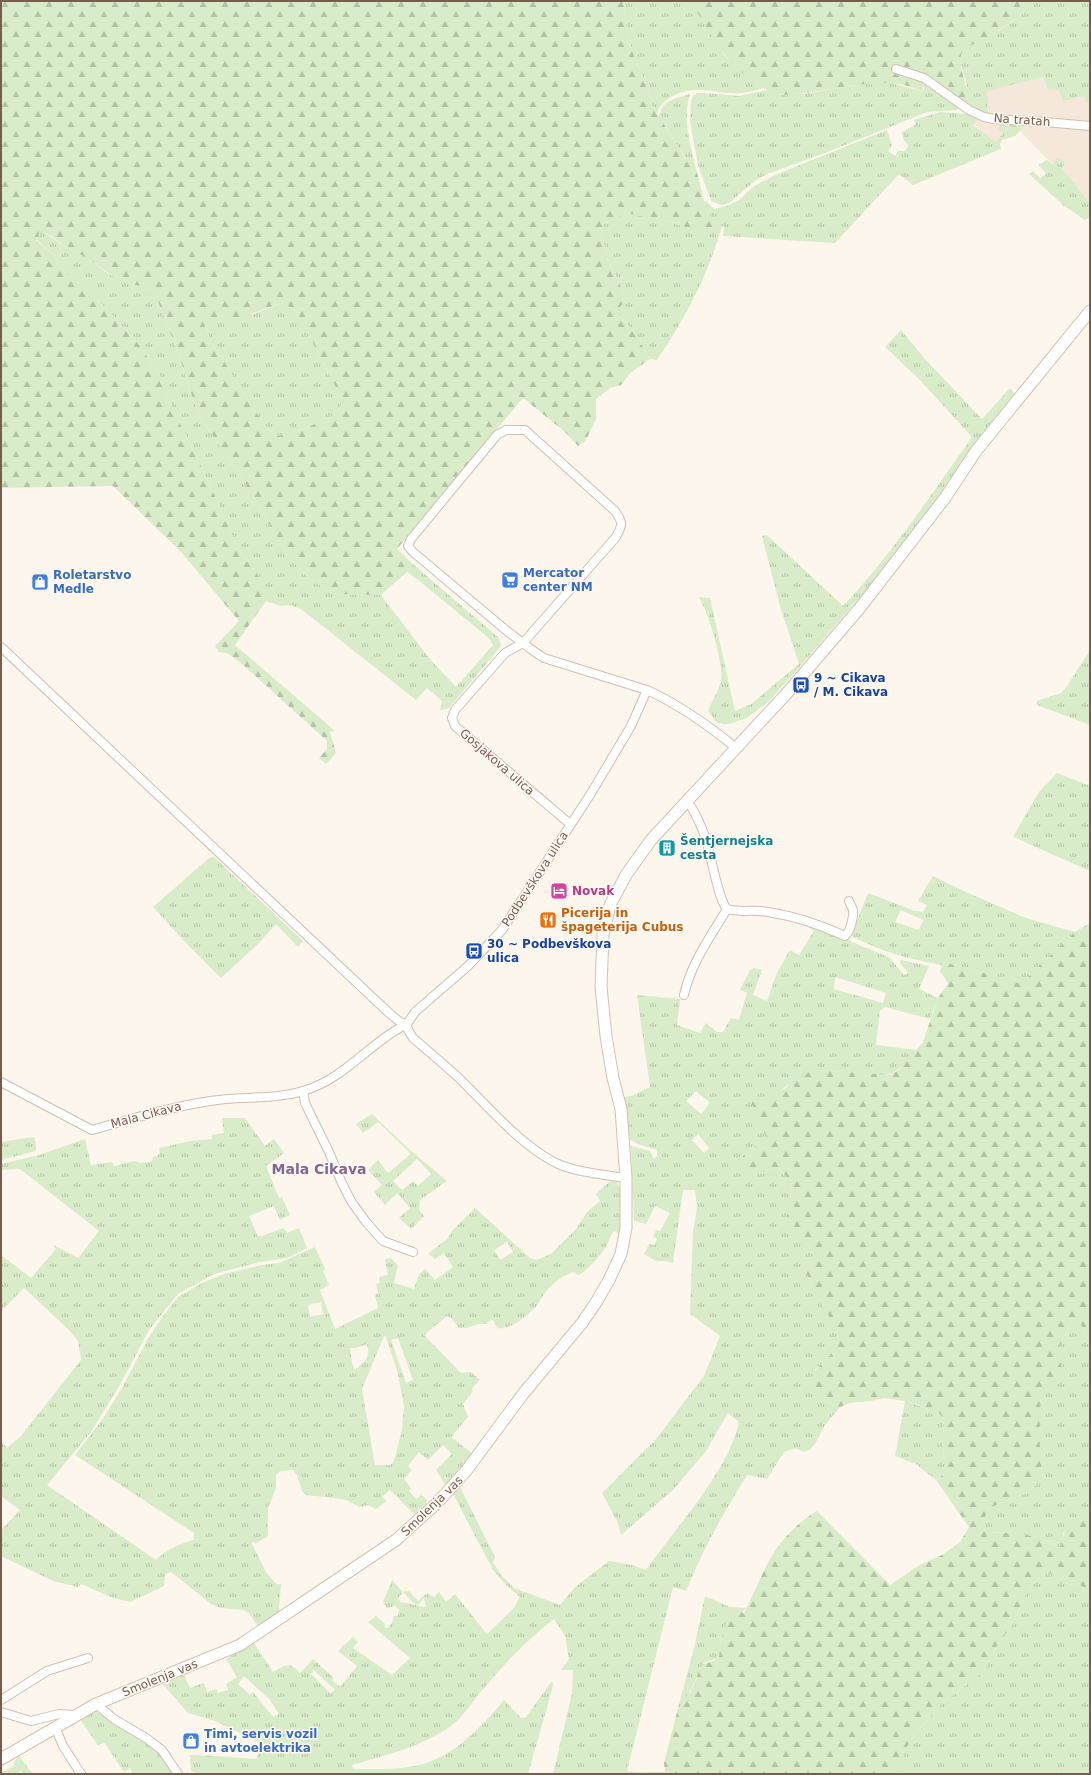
<svg xmlns="http://www.w3.org/2000/svg" width="1091" height="1775" viewBox="0 0 1091 1775" font-family="'DejaVu Sans',sans-serif">
<defs>
<pattern id="grass-tufts" width="24" height="20" patternUnits="userSpaceOnUse"><rect width="24" height="20" fill="#d8ecc9"/><path d="M3 7l-1-3M5 7V3M7 7l1-3M15 17l-1-3M17 17v-4M19 17l1-3" fill="none" stroke="#b4c2a5"/></pattern>
<pattern id="forest-firs" width="22" height="20" patternUnits="userSpaceOnUse"><rect width="22" height="20" fill="#d8ecc9"/><path d="M5 1l3.5 6h-7zM16 11l3.5 6h-7z" fill="#b4c2a5"/></pattern>
</defs>
<rect width="100%" height="100%" fill="#fdf6ec"/>
<!-- residential -->
<polygon fill="#f5e8da" points="1043,77 1048,90 1059,90 1085,96 1086,103 1090,102 1090,203 1062,168 1052,164 1020,131 1025,125 1031,127 1029,123 1004,134 995,143 973,124 982,112 988,114 986,91"/>
<!-- grass -->
<g fill="url(#grass-tufts)" fill-rule="evenodd">
<path d="M623,1H693L725,56L747,77L763,88C753,92 740,94 729,93C720,93 710,90 701,90C685,89 663,96 657,113L652,105L647,87L632,51L627,31Z"/>
<path d="M1034,1H1090V102L1086,103L1084,96L1063,101L1059,90H1048L1043,77L987,91L988,114L982,112L965,103C965,96 968,88 966,82C964,73 959,64 961,55C963,48 972,45 977,42C1001,29 1015,23 1034,1Z"/>
<polygon points="869,83 891,83 921,91 924,90 924,83 936,88 961,108 956,110 927,112 825,153 767,174 756,180 729,203 721,205 711,201 698,165 695,149 690,121 691,101 693,96 697,93 704,93 739,96 768,90 781,95 811,93"/>
<path d="M690,94C682,119 691,147 697,172L694,173L659,116C662,100 677,98 690,94Z"/>
<path d="M941,112L969,114L977,119L973,125L995,142L1003,134L998,128L1004,121L1029,123L1032,128L1025,125L1015,136L1002,140L1000,144L1001,149L913,185L899,174L835,243L723,236L724,227L722,226C709,273 685,319 657,360L650,359L636,335L619,314V308L626,300L624,293L608,261L601,230L604,224L625,213L664,220L706,234V206L704,201H706L714,209L727,206L739,200L754,186L775,175L887,130L892,145L888,151L895,156L898,151H905L908,147L907,143L904,141L902,132L915,125L914,120Z"/>
<polygon points="1057,157 1065,162 1062,168 1090,203 1090,217 1085,220 1063,205 1029,174 1033,171 1040,178 1046,174 1039,165 1047,160 1052,164 1055,161"/>
<polygon points="40,230 71,250 85,257 107,273 131,285 143,286 155,294 178,352 194,402 201,418 242,478 290,559 308,577 333,594 381,595 429,658 456,687 493,645 490,639 418,580 407,572 413,564 499,638 501,646 450,707 447,709 440,710 442,701 427,688 416,700 301,609 290,605 281,606 239,551 211,487 167,397 160,376 140,346 116,319 85,288 65,273 55,256 36,239"/>
<path d="M281,303L296,310L342,399C341,404 341,410 336,413C325,422 289,435 275,436L266,427L235,380L224,361L211,341L203,320L209,317L254,314Z"/>
<path d="M901,330L925,359L982,419L1010,388L1015,394L973,446L912,535L867,589L797,670L768,702L747,718L729,724L717,723L708,711C712,701 719,690 721,680C724,666 708,608 698,597L710,598L735,711L751,704L799,664L780,606L762,536L767,535L843,606C892,554 931,495 972,437L917,377L885,347Z"/>
<polygon points="1090,650 1090,725 1037,705 1037,701 1061,693 1067,686"/>
<polygon points="1057,773 1090,786 1090,871 1013,837 1038,793"/>
<polygon points="214,857 303,941 298,947 276,924 259,943 221,978 186,943 153,907 209,858"/>
<path d="M933,876L968,893L1026,918L1075,932L1021,985L981,972L943,962L942,965C909,959 882,952 851,936L868,893L915,911L923,912L927,905L918,901ZM901,910L923,920L919,930L895,922Z"/>
<path d="M796,920L822,927L859,945L889,957L904,975L908,973L900,963L901,960L929,966L919,989L938,998L930,1019L885,1007L880,1011L876,1045L917,1050C908,1060 899,1074 884,1075L816,1070L790,1083L780,1091L768,1141L749,1149L759,1174L777,1167L790,1180L791,1196L789,1202L788,1217L814,1253L812,1258L805,1261L804,1268C810,1287 840,1325 838,1341C837,1351 822,1364 815,1369L814,1380L822,1400L840,1407C835,1414 828,1420 824,1427C817,1438 812,1460 796,1448L784,1452L767,1479L747,1475C723,1514 703,1549 686,1591L673,1587L627,1771C644,1774 661,1770 676,1774H553L572,1693L573,1670H561L569,1659L565,1636L554,1619C529,1638 505,1663 485,1687C473,1700 465,1715 451,1726C421,1747 386,1755 352,1765L353,1769C377,1769 401,1770 423,1764C457,1754 482,1726 504,1700L521,1718L526,1717L551,1682L553,1683L552,1690L528,1774H200L191,1771L190,1755L217,1756L256,1759L263,1744L215,1721L188,1713L162,1683L184,1675L190,1688L204,1683L207,1692L216,1689L218,1693L228,1690L226,1684L237,1677L226,1659L254,1643L273,1672C286,1665 289,1661 300,1673L313,1659L334,1678L332,1680L340,1687L357,1666L338,1651L353,1637L358,1642L353,1648L392,1675L410,1658L368,1622L376,1616L385,1624L384,1627L388,1628L392,1623L394,1616H398L399,1610L395,1606L387,1608L383,1602L392,1580L403,1592L409,1591L418,1601L427,1593L434,1597L439,1592L446,1602L455,1594L487,1634L514,1608L520,1597L507,1586L493,1570L453,1494L460,1487L495,1557L493,1562L502,1576L514,1588L560,1605L574,1588L609,1561L632,1565L646,1570C676,1527 728,1472 739,1422L728,1413L706,1451L673,1490L621,1535L617,1521L602,1493L657,1438L684,1402L704,1376L720,1336L690,1314L693,1231L697,1208L695,1190H683L673,1263L666,1261H656L644,1254L649,1244L654,1245L657,1239L653,1236L656,1230L660,1231L670,1213L655,1206L646,1224L634,1221L631,1146L650,1151L654,1159L657,1156V1150L638,1144L630,1140L623,1097L631,1096L650,1087L637,995L680,999L677,1025L700,1033L706,1023L717,1032H723L731,1018L739,1020L747,993L740,990L750,970L754,968L762,970L753,995L767,1001L777,973L790,950L799,955L814,931ZM835,977L886,993L883,1003L834,989ZM696,1091L710,1103L701,1114L686,1101ZM698,1134L709,1148L704,1153L692,1140ZM403,1592L415,1604L418,1605L424,1598L426,1607C417,1607 410,1602 401,1603L398,1598ZM314,1670L335,1690L330,1693L311,1674ZM244,1676L270,1700L279,1714L273,1717L253,1692L250,1695L238,1684Z"/>
<path d="M372,1114L410,1150L447,1181L420,1200L419,1210L424,1216L411,1229L399,1218L410,1208L397,1193L385,1205L374,1192L382,1185L368,1170L378,1160L388,1173L411,1154L378,1122L363,1133L356,1124ZM417,1159L431,1174L418,1186L413,1181L402,1190L393,1181Z"/>
<path d="M222,1118H245L265,1146L274,1139L284,1153L266,1166L279,1198L282,1197L290,1215L280,1220L274,1206L249,1216L258,1237L284,1228L287,1233L299,1228L307,1248L287,1258L260,1262L214,1274L178,1294L149,1330L121,1383L91,1432L47,1485L156,1560C167,1549 179,1544 194,1540V1533L75,1455L102,1420L122,1388L149,1337L163,1316L178,1297L204,1282L224,1274L262,1265L279,1263L315,1247L325,1269L323,1271L329,1285L320,1290L335,1329L378,1308L375,1295L378,1293L376,1284L380,1283L379,1277L388,1275L385,1259L391,1258L398,1266L394,1283L414,1289L419,1274L425,1269L435,1280L453,1267L444,1253L435,1259L428,1254L448,1238L451,1232L475,1208L530,1258L537,1260L551,1254L576,1229L587,1212L600,1201L596,1194L609,1182L616,1181C626,1195 622,1217 620,1234L614,1231C610,1236 610,1240 607,1245C602,1254 587,1271 579,1275L573,1272C562,1275 548,1287 542,1297C539,1301 538,1305 535,1308C526,1317 510,1330 497,1328L493,1320H491L486,1324H478L467,1328H459L452,1319L447,1316L424,1335L461,1373L471,1372L480,1380L472,1388L473,1391L463,1404L468,1417L451,1437L473,1454L446,1486L436,1470L452,1454L443,1445L428,1460L419,1452L408,1466L412,1470L404,1479L411,1488L409,1491L416,1499L421,1495L427,1500C425,1508 422,1512 414,1514L390,1490L382,1497L387,1501L376,1509L368,1505L360,1507L346,1500L334,1498L306,1495L302,1491L297,1475L293,1470L281,1471L276,1475V1488L268,1508V1536L257,1543L251,1542L266,1572L276,1584H281L279,1608L281,1614L259,1628L249,1613L243,1610L220,1608L211,1604L171,1572L165,1574L164,1586L130,1602L113,1598L81,1584L78,1587L53,1581L1,1556V1530L20,1510L1,1496V1441L7,1448L20,1437L81,1360L78,1341L70,1331L24,1288L1,1311V1255L31,1278L56,1249L54,1245L78,1258L99,1231L20,1169L1,1170V1164L39,1155L85,1139L91,1165L112,1162L114,1166L134,1161L140,1163L152,1161L153,1157L160,1154L159,1148L190,1141L212,1139V1135L224,1133ZM507,1242L513,1252L500,1260L494,1250ZM321,1302L323,1314L310,1317L308,1305ZM384,1336L386,1337L397,1370L404,1406L402,1430L394,1461L390,1465H375L362,1389ZM398,1338L413,1380L406,1383L391,1340ZM367,1344C371,1358 364,1362 355,1370L352,1363L350,1348H356Z"/>
<polygon points="34,1137 36,1145 36,1151 1,1160 1,1142"/>
<path d="M1073,1319H1078L1090,1343V1512L1084,1515L1063,1533L1062,1546L1058,1548L1039,1537L1013,1533L985,1532L981,1526L989,1508L1026,1493L1043,1478C1037,1450 1038,1414 1042,1386L1057,1383L1061,1370L1059,1347Z"/>
<path d="M905,1401L939,1413L944,1418C944,1435 939,1456 950,1470L936,1480L916,1464L895,1456Z"/>
<polygon points="1047,1572 1050,1573 1059,1582 1090,1588 1090,1774 1061,1774 1059,1772 1056,1774 894,1774 911,1739 941,1704 983,1672 995,1649 1012,1625 1026,1594 1037,1579"/>
<polygon points="705,1596 730,1607 746,1608 722,1636 720,1644 719,1658 705,1662 682,1706 678,1708 694,1648"/>
<polygon points="96,1711 137,1736 160,1752 175,1774 133,1774 130,1768 124,1772 104,1742 98,1745 79,1718"/>
<polygon points="19,1756 33,1774 24,1774 21,1771 17,1774 1,1774 1,1770 4,1771 14,1766 14,1762"/>
</g>
<!-- forest -->
<g fill="url(#forest-firs)" fill-rule="evenodd">
<path d="M1,1H623L627,31L632,51L647,87L652,105L694,173L697,172L704,201L714,223L715,231L706,234L664,220L625,213L604,224L601,230L608,261L624,293L626,300L619,308V314L636,335L650,359L630,373L621,385L610,388L596,399V419L585,442L578,446L565,432L523,398L397,549L413,564L407,572L381,595L333,594L308,577L290,559L242,478L201,418L194,402L178,352L155,294L143,286L131,285L119,280L85,257L71,250L51,236L40,231L36,240L55,256L65,273L85,288L116,319L140,346L160,376L167,397L211,487L239,551L281,606L266,601L235,645L335,731L330,732L336,753L326,764L319,758L327,749V741L242,664L227,653L219,652L215,646L239,621L182,553L113,486L1,488ZM281,303L296,310L342,399C341,404 341,410 336,413C325,422 289,435 275,436L266,427L235,380L224,361L211,341L203,321L209,317L237,319Z"/>
<path d="M693,1H1034C1015,23 998,30 974,44C969,46 961,50 961,56C959,67 967,87 969,98L965,103L926,74L899,66L896,73L924,83L923,90L921,91C884,73 841,91 803,93C796,94 786,96 779,94C761,90 746,77 734,65C721,52 698,18 693,1Z"/>
<path d="M1090,923V1343L1078,1319H1073L1059,1347L1062,1377L1057,1383L1042,1386C1039,1413 1038,1452 1043,1478L1026,1493L989,1508L981,1526L985,1532L1013,1533L1039,1537L1058,1548L1062,1545C1063,1526 1073,1520 1090,1512V1588L1059,1582L1050,1573L1047,1572L1037,1579L1026,1594L1012,1625L995,1649L983,1672L941,1704L911,1739L894,1774H676L665,1772L664,1763L678,1708L682,1706C688,1695 698,1681 699,1668C707,1661 712,1663 719,1658L720,1644L730,1611L744,1613C753,1596 761,1575 770,1559C780,1541 799,1521 817,1511L890,1585L918,1566L942,1555L960,1542L969,1527L936,1480L950,1470C939,1456 944,1435 944,1418L939,1413L910,1402L885,1398L871,1401L850,1403L840,1407L822,1400C819,1393 813,1382 813,1374C814,1368 838,1353 838,1340C838,1327 829,1317 823,1307C817,1294 809,1281 804,1268V1261L812,1258L814,1253L788,1217L787,1208L791,1196L790,1180L777,1167L759,1174H754L740,1160L749,1149L768,1141L751,1102L768,1098L773,1091H780L786,1088L792,1079L816,1070L890,1075L899,1070L923,1042L938,998L948,983L940,971L943,962L981,972L1021,984L1075,932Z"/>
</g>
<g fill="none" stroke-linecap="round" stroke-linejoin="round">
<!-- street casing -->
<g stroke="#d1beb0" stroke-width="10">
<g id="street">
<polyline points="896,69 924,78 969,110 984,117 994,119 1045,122 1090,126"/>
<polyline points="1,647 389,1013 400,1022 407,1024"/>
<path d="M687,800C695,812 701,825 706,839C711,855 718,899 727,909C741,913 754,909 768,912C794,916 821,925 845,936C850,932 854,917 853,910C852,907 850,904 849,901"/>
<path d="M570,824L455,726L452,718L455,710L505,653L523,643L616,537C623,524 623,523 615,511L525,430H506L497,435L411,539L408,546L413,552L507,631C519,640 531,650 544,658L647,690"/>
<path d="M684,995C691,963 711,936 727,909"/>
<path d="M1,1082L92,1130C131,1119 170,1107 210,1101C240,1096 273,1100 303,1091C345,1079 370,1042 407,1024"/>
<polyline points="303,1091 305,1103 329,1152 341,1181 351,1201 366,1222 383,1241 413,1252"/>
<path d="M626,1178C606,1175 583,1173 563,1166C527,1152 489,1108 461,1080C446,1066 429,1052 413,1038L408,1030L407,1024L415,1012L468,966L502,930L590,795L631,726L647,690C680,705 708,725 736,748"/>
<polyline points="1,1700 47,1671 88,1658"/>
<polyline points="96,1704 114,1719 146,1738 162,1750 178,1774"/>
<polyline points="1,1712 31,1721 59,1714 75,1715"/>
<polyline points="55,1727 63,1746 81,1774"/>
</g>
</g>
<!-- secondary casing -->
<g stroke="#d6c0b0" stroke-width="13">
<polyline id="secondary" points="1,1759 96,1704 240,1645 396,1540 437,1503 466,1471 523,1394 582,1323 595,1304 609,1280 621,1254 626,1228 626,1178 621,1109 613,1078 606,1036 601,987 603,935 610,905 626,875 651,840 787,693 859,609 945,498 976,451 1090,311"/>
</g>
<!-- street -->
<use href="#street" stroke="#fff" stroke-width="8"/>
<!-- secondary -->
<use href="#secondary" stroke="#fff" stroke-width="11"/>
</g>
<!-- icons -->
<defs>
<g id="supermarket-square" transform="scale(0.9)"><rect x="-9" y="-9" width="18" height="18" rx="4" fill="#3f7fe0" stroke="#fffaf3"/><path d="M-6-5.5h2.5l.6 2H6L4.5 2H-2.5L-4.4-4H-6ZM-1.5 3.2a1.3 1.3 0 1 0 .1 0ZM3 3.2a1.3 1.3 0 1 0 .1 0Z" fill="#fff"/></g>
<g id="shop-square" transform="scale(0.9)"><rect x="-9" y="-9" width="18" height="18" rx="4" fill="#3f7fe0" stroke="#fffaf3"/><path d="M-5-2.5h2.3a2.7 3.5 0 0 1 5.4 0H5L5.5 6h-11ZM-1.5-2.5h3a1.5 2.3 0 0 0-3 0Z" fill="#fff"/></g>
<g id="bus-square" transform="scale(0.9)"><rect x="-9" y="-9" width="18" height="18" rx="4" fill="#1a4fb4" stroke="#fffaf3"/><path d="M-5-6H5V4H4V6H2V4H-2V6H-4V4H-5ZM-3.5-4V0h7V-4ZM-3.5 1.2v1.5H-2V1.2ZM2 1.2v1.5H3.5V1.2Z" fill="#fff"/></g>
<g id="building-square" transform="scale(0.9)"><rect x="-9" y="-9" width="18" height="18" rx="4" fill="#0f9aa8" stroke="#fffaf3"/><path d="M-4-6H4V6H1V3H-1V6H-4ZM-2.5-4.3h1.7v1.8h-1.7ZM.8-4.3h1.7v1.8H.8ZM-2.5-1h1.7V.8h-1.7ZM.8-1h1.7V.8H.8Z" fill="#fff"/></g>
<g id="hotel-square" transform="scale(0.9)"><rect x="-9" y="-9" width="18" height="18" rx="4" fill="#d1479c" stroke="#fffaf3"/><path d="M-6-4.5h1.5V1H6V5H4.5V3h-9V5H-6ZM-4 0a1.8 1.8 0 1 1 3.6 0ZM.5 0V-2.5h3Q6-2.5 6 0Z" fill="#fff"/></g>
<g id="restaurant-square" transform="scale(0.9)"><rect x="-9" y="-9" width="18" height="18" rx="4" fill="#e8710a" stroke="#fffaf3"/><path d="M-5-6h1v4h1v-4h1v4h1v-4h1v5L-1.5 .5V6h-2V.5L-5-1ZM5-6V6H3V1.5H1.5Q1.5-4 5-6Z" fill="#fff"/></g>
</defs>
<g fill-rule="evenodd">
<use href="#supermarket-square" x="510" y="580"/>
<use href="#shop-square" x="40" y="582"/>
<use href="#bus-square" x="801" y="685"/>
<use href="#building-square" x="667" y="848"/>
<use href="#hotel-square" x="559" y="891"/>
<use href="#restaurant-square" x="548" y="920"/>
<use href="#bus-square" x="474" y="951"/>
<use href="#shop-square" x="191" y="1741"/>
</g>
<g text-anchor="middle" dominant-baseline="central" stroke-width="3" stroke-linejoin="round" paint-order="stroke">
<!-- street labels -->
<g font-size="12" fill="#7a5c4d" stroke="#fffaf3">
<text transform="translate(1022 120) rotate(4)">Na tratah</text>
<text transform="translate(497 762) rotate(41)">Gosjakova ulica</text>
<text transform="translate(535 879) rotate(-57)">Podbevškova ulica</text>
<text transform="translate(146 1115) rotate(-15)">Mala Cikava</text>
<text transform="translate(432 1506) rotate(-44)">Smolenja vas</text>
<text transform="translate(160 1678) rotate(-22)">Smolenja vas</text>
</g>
<!-- shop labels -->
<g font-size="12" font-weight="bold" fill="#366cbe" stroke="#fffaf3" text-anchor="start">
<text x="523" y="573">Mercator<tspan x="523" dy="14">center NM</tspan></text>
<text x="53" y="575">Roletarstvo<tspan x="53" dy="14">Medle</tspan></text>
<text x="204" y="1734">Timi, servis vozil<tspan x="204" dy="14">in avtoelektrika</tspan></text>
</g>
<!-- transit labels -->
<g font-size="12" font-weight="bold" fill="#164399" stroke="#fffaf3" text-anchor="start">
<text x="814" y="678">9 ~ Cikava<tspan x="814" dy="14">/ M. Cikava</tspan></text>
<text x="487" y="944">30 ~ Podbevškova<tspan x="487" dy="14">ulica</tspan></text>
</g>
<!-- culture labels -->
<g font-size="12" font-weight="bold" fill="#0d838f" stroke="#fffaf3" text-anchor="start">
<text x="680" y="841">Šentjernejska<tspan x="680" dy="14">cesta</tspan></text>
</g>
<!-- hotel labels -->
<g font-size="12" font-weight="bold" fill="#b23c85" stroke="#fffaf3" text-anchor="start">
<text x="572" y="891">Novak</text>
</g>
<!-- food labels -->
<g font-size="12" font-weight="bold" fill="#c56008" stroke="#fffaf3" text-anchor="start">
<text x="561" y="913">Picerija in<tspan x="561" dy="14">špageterija Cubus</tspan></text>
</g>
<!-- quarter labels -->
<g font-size="14" font-weight="bold" fill="#846695" stroke="#fffaf3">
<text x="319" y="1169">Mala Cikava</text>
</g>
</g>
<!-- border -->
<rect width="1091" height="1775" fill="none" stroke="#7a5c4d" stroke-width="4"/>
</svg>
